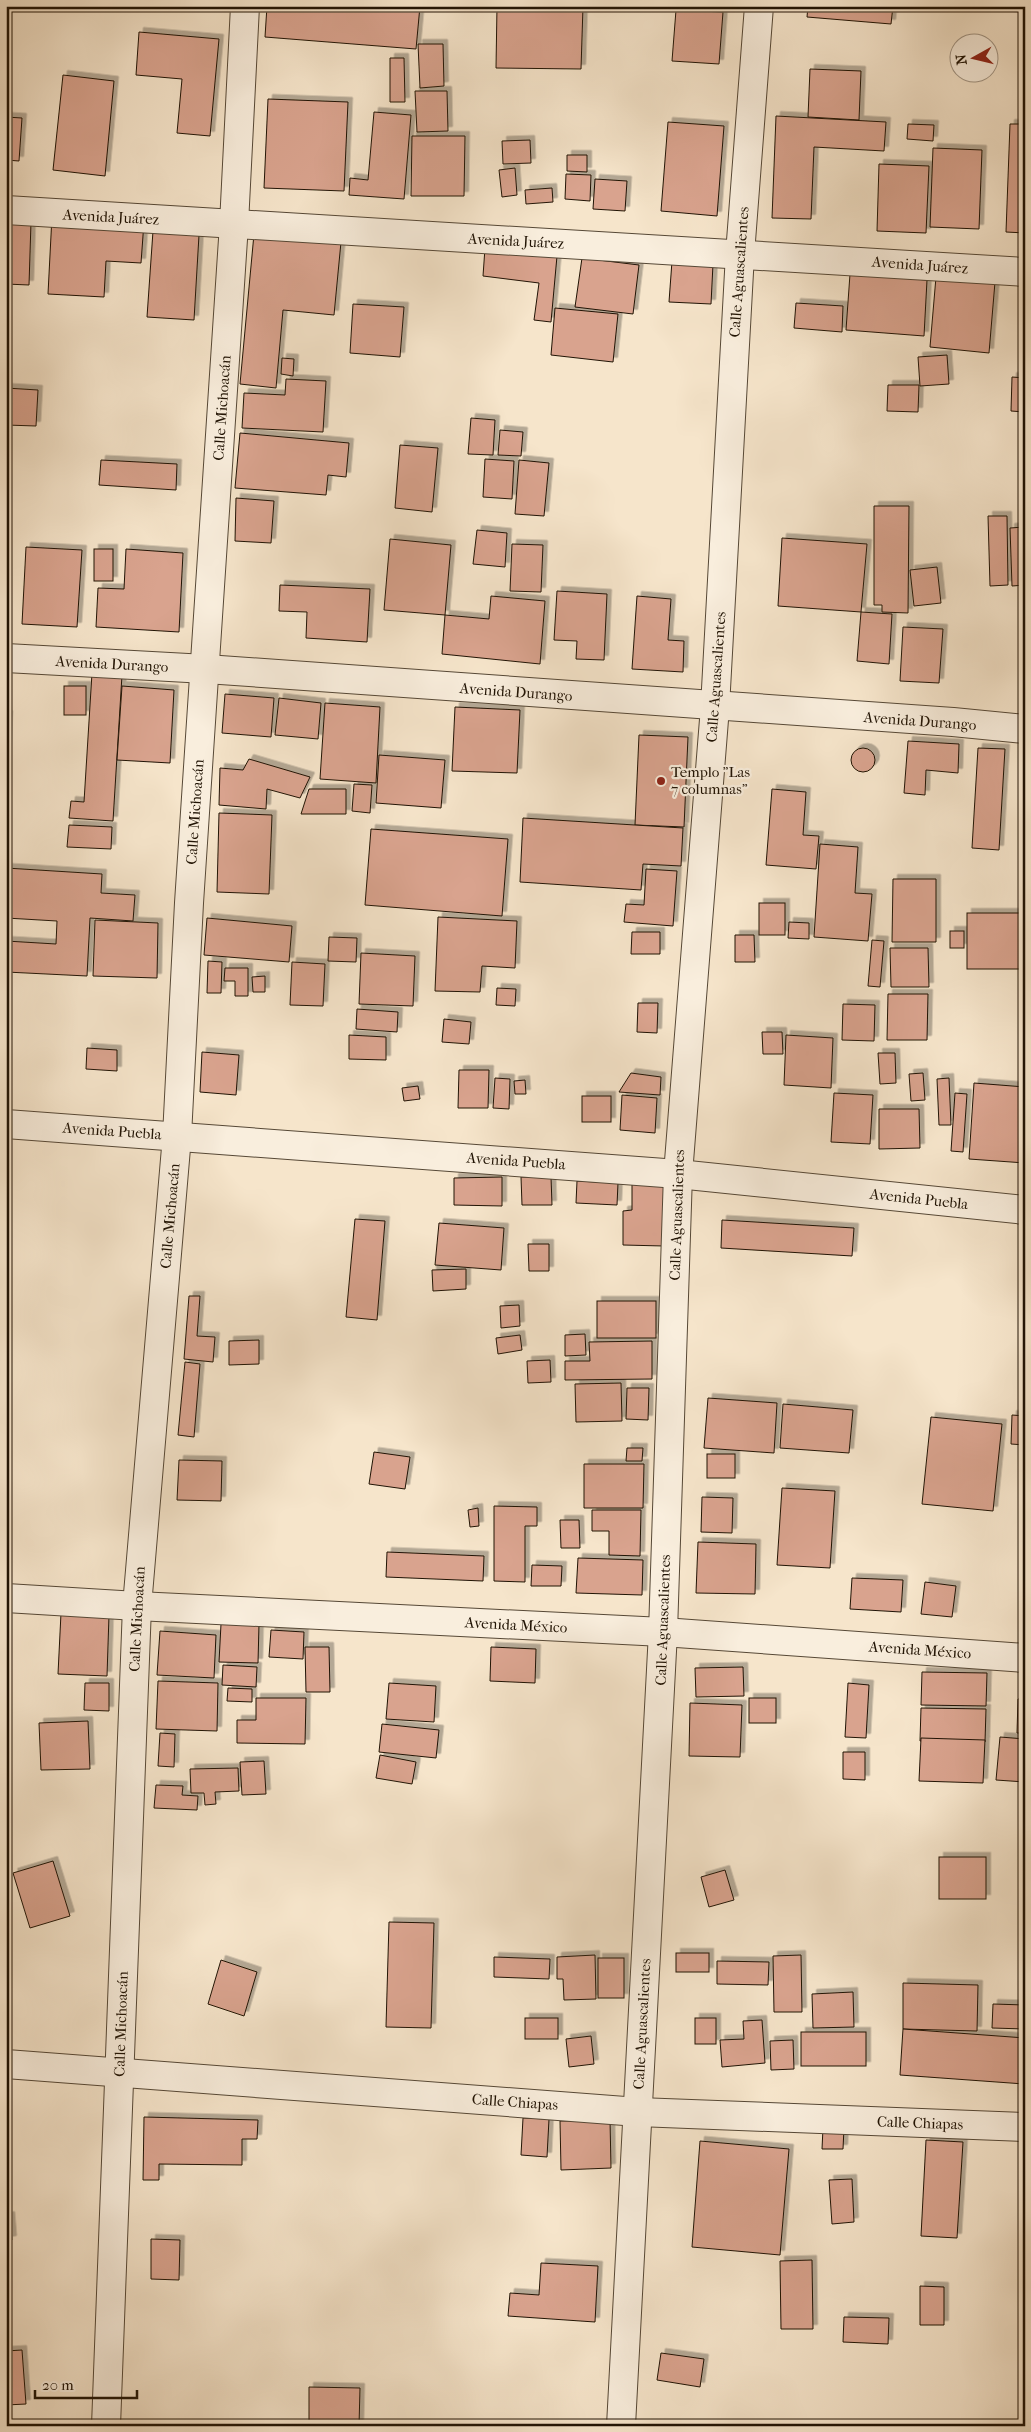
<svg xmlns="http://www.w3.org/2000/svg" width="1031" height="2432" viewBox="0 0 1031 2432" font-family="'IM FELL French Canon',serif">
<defs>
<filter id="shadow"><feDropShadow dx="4.5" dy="-4.5" stdDeviation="0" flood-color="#0004"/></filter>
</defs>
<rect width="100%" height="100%" fill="#f6e5cb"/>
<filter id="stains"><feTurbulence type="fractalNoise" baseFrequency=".004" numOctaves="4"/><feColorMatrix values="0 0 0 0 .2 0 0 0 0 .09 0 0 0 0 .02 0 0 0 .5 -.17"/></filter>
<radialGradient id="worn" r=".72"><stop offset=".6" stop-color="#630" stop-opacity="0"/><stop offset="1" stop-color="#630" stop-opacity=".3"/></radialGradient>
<!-- building -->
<g fill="#d9a38e" stroke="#201304" filter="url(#shadow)">
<polygon points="267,6 420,6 416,49 265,37"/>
<polygon points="497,6 583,6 581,69 496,68"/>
<polygon points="808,6 893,6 891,24 807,17"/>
<polygon points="974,6 1025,6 1025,12 974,10"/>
<polygon points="676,10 723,12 719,64 672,61"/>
<polygon points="139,32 219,39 210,136 177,133 182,79 136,75"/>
<polygon points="418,44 443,44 444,86 420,88"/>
<polygon points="390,58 404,58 405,102 390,102"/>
<polygon points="810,69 861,71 859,120 808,117"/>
<polygon points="63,75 114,81 105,176 53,170"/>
<polygon points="415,91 447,91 448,131 417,132"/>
<polygon points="268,99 348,102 344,191 264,188"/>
<polygon points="374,112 411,115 404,199 349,195 350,178 368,180"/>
<polygon points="776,116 886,122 884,151 814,147 811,219 772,218"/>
<polygon points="6,117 22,118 19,161 6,160"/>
<polygon points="668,122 724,126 717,216 661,211"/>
<polygon points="908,124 934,125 933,141 907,139"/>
<polygon points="1010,124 1025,124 1025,233 1006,232"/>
<polygon points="412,136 465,136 464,196 411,196"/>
<polygon points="530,140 531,163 503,164 502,141"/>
<polygon points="933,148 982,150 979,229 930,227"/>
<polygon points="567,155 587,155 587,172 567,171"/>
<polygon points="879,164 929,166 926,233 877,231"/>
<polygon points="515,168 517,195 502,197 499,170"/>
<polygon points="566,174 591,175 590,201 565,199"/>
<polygon points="595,179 627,181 625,211 593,209"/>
<polygon points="552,188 553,202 526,204 525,190"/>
<polygon points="52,216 144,222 141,263 106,261 104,297 48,294"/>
<polygon points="6,221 31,222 29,285 6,284"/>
<polygon points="153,231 199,235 194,320 147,317"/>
<polygon points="254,234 341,242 334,315 283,310 276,388 240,384"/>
<polygon points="485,248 557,256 551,322 534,320 539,283 483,276"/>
<polygon points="582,258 639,265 633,314 575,307"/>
<polygon points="672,261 713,264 711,304 669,302"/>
<polygon points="850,274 927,280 924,336 846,330"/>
<polygon points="936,277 995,282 989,353 930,347"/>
<polygon points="796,303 843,306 842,332 794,328"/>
<polygon points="353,304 404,307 400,357 350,353"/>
<polygon points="555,308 618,314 613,362 551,355"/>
<polygon points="947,355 949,384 920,386 918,357"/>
<polygon points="282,358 294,359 293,376 281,374"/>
<polygon points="1012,377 1025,378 1025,412 1011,411"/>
<polygon points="286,379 326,381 323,432 242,428 244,393 285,395"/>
<polygon points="888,385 919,385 918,412 887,411"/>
<polygon points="6,388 38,390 36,426 6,425"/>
<polygon points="471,418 495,420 493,455 468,454"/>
<polygon points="500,430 523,432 521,456 498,455"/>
<polygon points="240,433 349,443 346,477 328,475 326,495 235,488"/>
<polygon points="400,445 438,448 432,512 395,508"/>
<polygon points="485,459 514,461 512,499 483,497"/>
<polygon points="101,460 177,464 176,490 99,485"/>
<polygon points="519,460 549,463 544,516 515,514"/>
<polygon points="236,498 274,501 271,543 235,541"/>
<polygon points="874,506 909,506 908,613 882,612 882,605 874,605"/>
<polygon points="988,516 1007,516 1008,585 990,586"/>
<polygon points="1025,527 1025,585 1012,586 1010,528"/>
<polygon points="477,530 507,533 505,567 473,564"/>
<polygon points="782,538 867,544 861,612 778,606"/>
<polygon points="390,539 451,545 445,615 384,610"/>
<polygon points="512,544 543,545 541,592 510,591"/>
<polygon points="26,547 82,550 77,627 22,624"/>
<rect x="94" y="549" width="19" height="32"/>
<polygon points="126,549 183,553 179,632 96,627 98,588 124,589"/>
<polygon points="937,567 941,603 914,606 910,570"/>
<polygon points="280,585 370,589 367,642 306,638 307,612 279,611"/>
<polygon points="557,591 607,594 604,660 576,659 577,641 554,640"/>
<polygon points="491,596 545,601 540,664 442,654 445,615 489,619"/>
<polygon points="637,596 671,599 668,640 684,641 683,672 632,669"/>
<polygon points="861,612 892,614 889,664 857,661"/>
<polygon points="903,627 943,629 939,683 900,681"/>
<polygon points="92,673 122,675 113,821 69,818 71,801 84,802"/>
<rect x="64" y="686" width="22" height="29"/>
<polygon points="122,686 174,690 170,763 117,760"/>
<polygon points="225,694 274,698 271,737 222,733"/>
<polygon points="279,698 321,703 318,739 275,735"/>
<polygon points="325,703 380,707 376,783 320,779"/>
<polygon points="455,707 520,710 517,773 452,771"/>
<polygon points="6,715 8,715 6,761"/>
<polygon points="639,735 688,737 684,827 635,825"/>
<polygon points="908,741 959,744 958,773 926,770 925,795 904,793"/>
<circle cx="863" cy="760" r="12"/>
<polygon points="978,748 1005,749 999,850 972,848"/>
<polygon points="379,755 445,760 441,808 376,803"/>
<polygon points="249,759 310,777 300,798 267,789 266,809 219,805 220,768 243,770"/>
<polygon points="354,784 372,785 370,813 352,811"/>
<polygon points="309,789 346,789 346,814 301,814"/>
<polygon points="772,789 806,792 803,835 819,836 816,869 766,865"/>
<polygon points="219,813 272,815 269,894 217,892"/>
<polygon points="523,818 683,828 681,866 643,864 641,890 520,882"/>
<polygon points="69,825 112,827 111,849 67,847"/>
<polygon points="371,829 508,839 502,916 365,905"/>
<polygon points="820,844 858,847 855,893 872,894 868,941 814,937"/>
<polygon points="6,868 102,874 101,893 135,895 133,921 90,918 87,976 6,972 6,941 56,944 57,921 6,918"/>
<polygon points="646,869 677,871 673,926 624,922 626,904 644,905"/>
<polygon points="893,879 936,879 936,942 892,942"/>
<rect x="759" y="903" width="26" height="32"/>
<rect x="967" y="913" width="58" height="56"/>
<polygon points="438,917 517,921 515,968 482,966 480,992 435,991"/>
<polygon points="207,918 292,926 289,962 204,955"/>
<polygon points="95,920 158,923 157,978 93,976"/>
<polygon points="789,922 809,923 809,939 788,938"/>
<rect x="950" y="931" width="14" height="17"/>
<polygon points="632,932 660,932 660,954 631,954"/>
<polygon points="735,935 754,935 755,962 735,962"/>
<polygon points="329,937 357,938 356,962 328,961"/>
<polygon points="872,940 884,941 880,987 868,986"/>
<polygon points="890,948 928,948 929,987 891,987"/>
<polygon points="361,953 415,956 413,1006 359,1004"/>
<polygon points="208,961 222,962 221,993 207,993"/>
<polygon points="292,962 325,964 323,1006 290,1005"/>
<polygon points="225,968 248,968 248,996 235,996 235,981 224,981"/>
<polygon points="265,976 265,992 253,992 252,977"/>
<polygon points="497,988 516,989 515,1006 496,1005"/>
<polygon points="888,994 928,994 927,1040 887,1040"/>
<polygon points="638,1003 658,1003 657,1033 637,1032"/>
<polygon points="843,1004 875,1005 874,1041 842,1040"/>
<polygon points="357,1009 398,1012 397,1032 356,1029"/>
<polygon points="444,1019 471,1022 469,1044 442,1042"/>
<polygon points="762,1032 782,1032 783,1054 763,1054"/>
<polygon points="349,1035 386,1037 386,1060 349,1059"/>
<polygon points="786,1035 833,1038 831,1088 784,1085"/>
<polygon points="87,1048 117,1050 117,1071 86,1069"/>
<polygon points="202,1052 239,1055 236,1095 200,1092"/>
<polygon points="878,1053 895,1053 896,1083 880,1084"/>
<polygon points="459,1070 489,1070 488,1108 458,1108"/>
<polygon points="631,1073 661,1077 660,1095 619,1092"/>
<polygon points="923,1073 925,1100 911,1101 909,1074"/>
<polygon points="495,1078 510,1079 509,1109 493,1108"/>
<polygon points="949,1078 951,1125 939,1125 937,1079"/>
<polygon points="525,1080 526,1094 515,1094 514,1081"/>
<polygon points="974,1083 1025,1087 1025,1163 969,1159"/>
<polygon points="418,1086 420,1099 404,1101 402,1088"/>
<polygon points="834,1093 873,1095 870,1144 831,1142"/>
<polygon points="955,1093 967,1094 963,1152 951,1151"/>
<polygon points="622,1095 657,1098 655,1133 620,1130"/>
<rect x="582" y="1096" width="29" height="26"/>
<polygon points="879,1109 919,1109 920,1148 879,1149"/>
<polygon points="502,1177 502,1206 454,1205 454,1178"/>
<polygon points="521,1177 551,1177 552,1205 522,1205"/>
<polygon points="577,1181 618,1183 617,1205 576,1203"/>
<polygon points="632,1183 664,1183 664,1246 623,1245 623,1211 632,1210"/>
<polygon points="355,1219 385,1221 377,1320 346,1317"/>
<polygon points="722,1220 854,1228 852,1256 721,1248"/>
<polygon points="439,1223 504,1228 501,1270 435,1265"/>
<polygon points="528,1244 549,1244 549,1271 529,1271"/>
<polygon points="466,1269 466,1289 433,1291 432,1270"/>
<polygon points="189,1296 200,1296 197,1336 215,1337 213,1362 184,1359"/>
<rect x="597" y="1301" width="59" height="37"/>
<polygon points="519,1305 520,1326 501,1328 500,1306"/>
<polygon points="585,1334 586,1355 565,1356 565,1335"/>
<polygon points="520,1335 522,1350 498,1354 496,1338"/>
<polygon points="259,1340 259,1364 229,1365 229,1341"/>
<polygon points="652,1341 652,1379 565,1380 565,1361 590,1361 589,1342"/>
<polygon points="550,1360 551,1382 528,1383 527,1361"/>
<polygon points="185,1362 200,1364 194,1437 178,1435"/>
<polygon points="621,1383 622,1421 576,1422 575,1384"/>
<polygon points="627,1388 649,1388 648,1420 626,1419"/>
<polygon points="708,1398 777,1403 774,1453 704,1448"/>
<polygon points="783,1404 853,1410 849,1453 780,1448"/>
<polygon points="1012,1415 1025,1416 1025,1445 1011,1444"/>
<polygon points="931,1417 1002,1424 993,1511 922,1504"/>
<polygon points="627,1448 643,1448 642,1461 626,1461"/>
<polygon points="374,1452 410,1457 405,1489 369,1484"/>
<rect x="707" y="1454" width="28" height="24"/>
<polygon points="179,1460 222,1461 221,1501 177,1500"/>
<polygon points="584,1464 644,1464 643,1508 584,1508"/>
<polygon points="782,1488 835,1491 830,1568 777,1565"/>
<polygon points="702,1497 733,1498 732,1533 701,1532"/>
<polygon points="494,1506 537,1507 537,1526 525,1526 525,1582 494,1581"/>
<polygon points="478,1508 479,1526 470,1527 468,1510"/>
<polygon points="592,1510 641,1510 640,1556 609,1555 609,1531 592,1531"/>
<polygon points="560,1520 579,1520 580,1548 561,1548"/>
<polygon points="698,1542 756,1544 755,1594 696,1593"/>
<polygon points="387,1552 484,1556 483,1581 386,1577"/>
<polygon points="578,1558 643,1560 642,1595 576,1593"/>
<polygon points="532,1565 562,1566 561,1586 531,1586"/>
<polygon points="852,1578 903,1580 901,1612 850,1609"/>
<polygon points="925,1582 956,1586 952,1617 921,1614"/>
<polygon points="61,1613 109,1615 107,1676 58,1674"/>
<polygon points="221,1624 259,1624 258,1663 219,1662"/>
<polygon points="271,1630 304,1632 303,1659 269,1657"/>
<polygon points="160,1631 216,1635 214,1678 157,1675"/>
<polygon points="305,1647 329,1647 330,1692 306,1692"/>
<polygon points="491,1647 536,1649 535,1683 490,1681"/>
<polygon points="223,1665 257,1667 256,1687 222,1685"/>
<polygon points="743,1667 744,1696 696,1697 695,1668"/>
<polygon points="922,1672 987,1673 986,1706 921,1705"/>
<polygon points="158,1681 218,1683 217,1731 156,1729"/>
<polygon points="85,1683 109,1683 109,1711 84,1710"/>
<polygon points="389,1683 436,1686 434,1722 386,1719"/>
<polygon points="848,1683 869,1685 866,1738 845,1737"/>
<polygon points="228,1688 252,1689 252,1702 227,1701"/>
<polygon points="256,1698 306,1698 305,1744 237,1743 237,1720 256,1720"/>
<rect x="749" y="1698" width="27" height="25"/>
<polygon points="1018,1699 1025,1699 1025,1733 1017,1733"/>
<polygon points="690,1703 742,1705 740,1757 689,1756"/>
<polygon points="921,1708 986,1709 985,1742 920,1741"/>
<polygon points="88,1721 90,1769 41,1770 39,1723"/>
<polygon points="382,1724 439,1730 436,1758 379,1752"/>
<polygon points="160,1733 175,1734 174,1767 158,1766"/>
<polygon points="1000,1737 1025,1739 1025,1782 996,1780"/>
<polygon points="921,1738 985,1740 983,1783 919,1781"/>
<polygon points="843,1752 865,1752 865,1780 843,1779"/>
<polygon points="380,1755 416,1762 412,1784 376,1778"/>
<polygon points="264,1761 266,1794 242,1795 240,1762"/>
<polygon points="238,1768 239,1791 215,1792 216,1804 205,1805 204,1793 191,1793 190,1769"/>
<polygon points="156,1785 183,1786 182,1795 198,1796 197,1810 154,1808"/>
<rect x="939" y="1857" width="47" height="42"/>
<polygon points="53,1861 70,1916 30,1928 13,1873"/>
<polygon points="725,1870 734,1900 709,1907 701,1877"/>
<polygon points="389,1922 434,1923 431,2028 386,2027"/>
<rect x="676" y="1953" width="33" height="19"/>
<polygon points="595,1955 596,1999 564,2000 563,1979 557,1979 557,1957"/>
<polygon points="801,1955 802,2012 774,2012 773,1956"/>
<polygon points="494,1957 550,1959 549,1979 494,1977"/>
<rect x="598" y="1958" width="26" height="40"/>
<polygon points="221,1960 257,1972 244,2016 208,2004"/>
<polygon points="717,1961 769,1962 768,1985 717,1984"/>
<polygon points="903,1983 978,1985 977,2031 903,2029"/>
<polygon points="853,1992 854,2027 813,2028 812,1994"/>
<polygon points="993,2004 1025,2005 1025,2029 992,2028"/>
<rect x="525" y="2018" width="33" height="21"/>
<rect x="695" y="2018" width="21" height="26"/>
<polygon points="762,2020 765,2063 722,2067 720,2040 744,2039 743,2021"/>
<polygon points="903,2029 1025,2038 1024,2084 900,2075"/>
<rect x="801" y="2032" width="65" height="34"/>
<polygon points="591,2036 594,2064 569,2067 566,2039"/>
<polygon points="793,2040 794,2069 771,2070 770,2041"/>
<polygon points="144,2117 258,2120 257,2139 242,2139 242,2165 159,2164 159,2180 143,2180"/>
<polygon points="523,2118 549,2119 547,2157 521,2155"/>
<polygon points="610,2120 611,2168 561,2170 560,2121"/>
<polygon points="823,2128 844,2128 843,2149 822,2149"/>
<polygon points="926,2140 963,2142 957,2238 921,2236"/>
<polygon points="700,2141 789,2149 780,2255 692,2247"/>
<polygon points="852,2179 854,2222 832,2224 829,2180"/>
<polygon points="10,2216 12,2240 6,2241 6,2217"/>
<polygon points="151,2239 180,2240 179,2280 151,2279"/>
<polygon points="812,2260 813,2329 781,2329 780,2261"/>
<polygon points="541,2263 598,2266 595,2322 508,2316 510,2293 539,2295"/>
<polygon points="920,2286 944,2287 944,2325 920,2325"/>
<polygon points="844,2317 889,2318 888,2344 843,2342"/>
<polygon points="22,2350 26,2404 6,2405 6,2351"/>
<polygon points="661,2353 704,2359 700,2387 657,2380"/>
<polygon points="309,2387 360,2388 359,2426 309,2426"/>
</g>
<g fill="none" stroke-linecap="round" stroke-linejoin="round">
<!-- street casing -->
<g stroke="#564836" stroke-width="30">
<g id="street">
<polyline points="6,210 1025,272"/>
<polyline points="6,658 206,669 953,722 1025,729"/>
<polyline points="6,1124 678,1174 1025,1210"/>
<polyline points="6,1598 137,1606 663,1632 1025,1658"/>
<polyline points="6,2064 638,2112 1025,2127"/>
<polyline points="106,2426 137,1606 177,1136 189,903 234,224 245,6"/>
<polyline points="621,2426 663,1632 678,1174 715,707 740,254 759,6"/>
</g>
</g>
<!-- street -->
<use href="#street" stroke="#f9eedd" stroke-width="28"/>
</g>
<!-- markers -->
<circle fill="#8f2418" stroke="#f9eedd" stroke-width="2" cx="661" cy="781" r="5"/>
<g text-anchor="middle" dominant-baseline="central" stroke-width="4.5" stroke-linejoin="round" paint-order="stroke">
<!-- street labels -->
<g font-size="15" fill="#201304" stroke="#f9eedd">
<text transform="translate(111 217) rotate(3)">Avenida Juárez</text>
<text transform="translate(516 241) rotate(3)">Avenida Juárez</text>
<text transform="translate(920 265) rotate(4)">Avenida Juárez</text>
<text transform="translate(739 272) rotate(-86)">Calle Aguascalientes</text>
<text transform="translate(222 408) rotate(-86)">Calle Michoacán</text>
<text transform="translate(112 664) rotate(3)">Avenida Durango</text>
<text transform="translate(716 677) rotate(-86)">Calle Aguascalientes</text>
<text transform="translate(516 692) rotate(4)">Avenida Durango</text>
<text transform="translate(920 721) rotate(4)">Avenida Durango</text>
<text transform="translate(195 812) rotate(-86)">Calle Michoacán</text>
<text transform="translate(112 1131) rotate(4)">Avenida Puebla</text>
<text transform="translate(516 1161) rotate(4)">Avenida Puebla</text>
<text transform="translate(919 1199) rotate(6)">Avenida Puebla</text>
<text transform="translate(677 1215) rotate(-88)">Calle Aguascalientes</text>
<text transform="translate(170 1216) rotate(-85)">Calle Michoacán</text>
<text transform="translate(137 1619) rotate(-87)">Calle Michoacán</text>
<text transform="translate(663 1620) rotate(-88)">Calle Aguascalientes</text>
<text transform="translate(516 1625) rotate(3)">Avenida México</text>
<text transform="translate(920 1650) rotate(4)">Avenida México</text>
<text transform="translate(121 2024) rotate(-88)">Calle Michoacán</text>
<text transform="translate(642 2024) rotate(-87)">Calle Aguascalientes</text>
<text transform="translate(515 2102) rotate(4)">Calle Chiapas</text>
<text transform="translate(920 2123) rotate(2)">Calle Chiapas</text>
</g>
<!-- poi labels -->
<g font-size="15" fill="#201304" stroke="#f9eedd" text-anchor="start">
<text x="671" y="772">Templo "Las<tspan x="671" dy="17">7 columnas"</tspan></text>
</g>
</g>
<!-- margin -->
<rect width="1031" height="2432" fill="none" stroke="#f6e5cb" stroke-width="25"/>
<rect x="8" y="8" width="1016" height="2417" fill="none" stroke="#201304" stroke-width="2.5"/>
<rect x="12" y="12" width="1006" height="2407" fill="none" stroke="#201304"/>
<!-- north arrow -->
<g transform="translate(974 58) rotate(262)"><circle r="24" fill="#f9eedd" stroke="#a29686"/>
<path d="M0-4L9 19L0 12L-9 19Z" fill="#8f2418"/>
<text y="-8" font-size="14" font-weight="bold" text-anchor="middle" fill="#201304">N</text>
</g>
<!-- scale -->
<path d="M35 2390v8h102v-8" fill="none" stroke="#201304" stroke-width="2.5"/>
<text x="42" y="2390" font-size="15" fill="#201304" stroke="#f9eedd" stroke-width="4" paint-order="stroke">20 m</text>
<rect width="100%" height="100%" filter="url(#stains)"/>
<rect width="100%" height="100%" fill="url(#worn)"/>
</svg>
